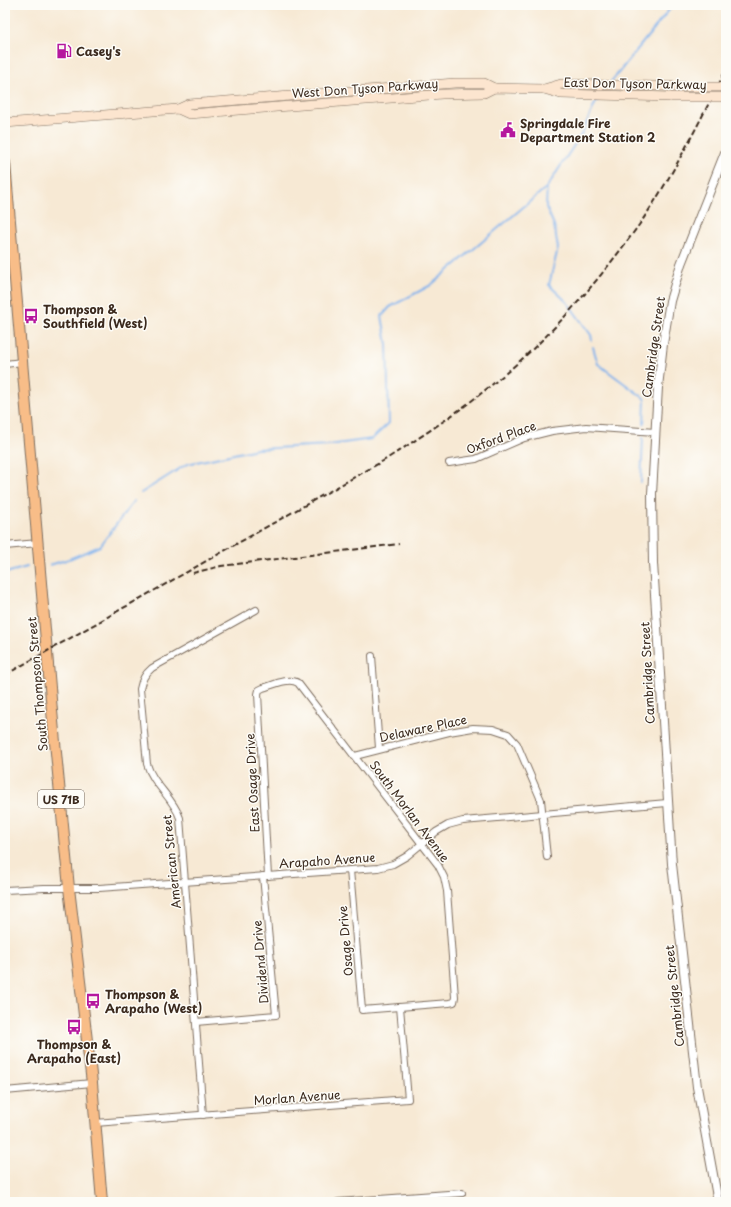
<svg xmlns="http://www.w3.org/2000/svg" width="731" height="1207" viewBox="0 0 731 1207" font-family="'Playpen Sans',sans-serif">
<rect width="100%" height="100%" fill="#fdfcf7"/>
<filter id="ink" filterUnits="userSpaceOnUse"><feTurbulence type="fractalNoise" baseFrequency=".025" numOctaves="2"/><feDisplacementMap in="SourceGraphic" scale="8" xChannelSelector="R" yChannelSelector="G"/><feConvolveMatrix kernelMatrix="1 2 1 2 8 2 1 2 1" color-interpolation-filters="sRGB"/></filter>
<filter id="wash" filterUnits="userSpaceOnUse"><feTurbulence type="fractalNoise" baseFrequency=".012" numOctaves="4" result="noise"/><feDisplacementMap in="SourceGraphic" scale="16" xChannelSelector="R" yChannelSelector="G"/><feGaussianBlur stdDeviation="0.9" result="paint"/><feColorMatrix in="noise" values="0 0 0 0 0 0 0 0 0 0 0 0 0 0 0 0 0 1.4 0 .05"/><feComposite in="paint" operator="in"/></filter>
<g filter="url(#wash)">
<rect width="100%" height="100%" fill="#f7e9d4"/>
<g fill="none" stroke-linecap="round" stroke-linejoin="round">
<!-- stream -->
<g stroke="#80b2ec" stroke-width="2">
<polyline points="611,82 673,5"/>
<polyline points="547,187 546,207 554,225 558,248 549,285 567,302 591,335 592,340"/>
<polyline points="593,347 598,364 644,398 645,401 644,424"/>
<polyline points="641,482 643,437"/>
<polyline points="141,493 187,464 257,449 329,445 372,439 389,423 387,344 382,316 390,307 431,285 547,187 582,133 595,104 599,98"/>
<polyline points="50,565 69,559 100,546 134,501"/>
<polyline points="6,573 27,567"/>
</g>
</g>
</g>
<g filter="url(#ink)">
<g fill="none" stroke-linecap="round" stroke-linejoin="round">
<!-- minor casing -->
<g stroke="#7d6d5e" stroke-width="8">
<g id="minor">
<polyline points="5,364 22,362"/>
<polyline points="449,463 476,459 524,438 552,431 586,427 655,432"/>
<polyline points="5,546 38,543"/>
<polyline points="372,656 379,748"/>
<polyline points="355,756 449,732 473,728 493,729 508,734 517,744 541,800 547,857"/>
<path d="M268,876L258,694L259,690L263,688C273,685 289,677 298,683L438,865L444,877L447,891L455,997L454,1002L449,1003L362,1010L350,870"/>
<polyline points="5,890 44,888 99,888 378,868 393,864 407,856 436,832 448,825 463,821 667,803"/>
<polyline points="196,1022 276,1015 263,876"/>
<polyline points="5,1091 92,1083"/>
<path d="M203,1115L180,818C173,797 153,785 147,764L140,689C142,679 145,674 152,668L256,610"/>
<polyline points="95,1123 408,1099 400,1007"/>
<polyline points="338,1202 462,1193"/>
</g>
</g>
<!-- tertiary casing -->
<g stroke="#7d6d5e" stroke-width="10">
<polyline id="tertiary" points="718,1202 697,1087 672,864 653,563 652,494 658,387 663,344 670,301 681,264 726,150"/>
</g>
<!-- secondary casing -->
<g stroke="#7d6d5e" stroke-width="10">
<g id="secondary">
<polyline points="544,89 561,94 671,97"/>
<polyline points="178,109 189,104 455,83 484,83 494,88"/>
<polyline points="5,123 178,109 189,114 442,94 484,93 494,88 544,89 561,84 702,87"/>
</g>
</g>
<!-- trunk casing -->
<g stroke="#7d6d5e" stroke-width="12">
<polyline id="trunk" points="5,163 52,711 69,888 92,1083 102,1202"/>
</g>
<!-- minor -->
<use href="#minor" stroke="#fff" stroke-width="6"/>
<!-- tertiary -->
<use href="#tertiary" stroke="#fff" stroke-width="8"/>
<!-- secondary -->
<use href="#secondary" stroke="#fce5cf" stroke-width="9"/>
<!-- trunk -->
<use href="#trunk" stroke="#f8bd88" stroke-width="10"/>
<!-- rail -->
<g stroke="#3b2a1e" stroke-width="2" stroke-dasharray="6 3" stroke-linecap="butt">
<polyline points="193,573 221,566 399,544"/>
<path d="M5,675L383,461C421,437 459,412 494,383C550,338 597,283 639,225C673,176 699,122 726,70"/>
</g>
<!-- secondary-bridge casing -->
<g stroke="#7d6d5e" stroke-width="10" stroke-linecap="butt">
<g id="secondary-bridge">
<polyline points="702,87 723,87"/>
<polyline points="671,97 724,97"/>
</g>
</g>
<!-- secondary-bridge -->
<use href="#secondary-bridge" stroke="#fce5cf" stroke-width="9"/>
</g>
</g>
<!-- icons -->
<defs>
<g id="fuel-bare" transform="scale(1.2)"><path d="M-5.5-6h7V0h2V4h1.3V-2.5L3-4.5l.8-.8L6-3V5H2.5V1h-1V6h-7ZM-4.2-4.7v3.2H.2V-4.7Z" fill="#b5179e" stroke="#fdfcf7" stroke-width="2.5" paint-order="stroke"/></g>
<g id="civic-bare" transform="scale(1.2)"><path d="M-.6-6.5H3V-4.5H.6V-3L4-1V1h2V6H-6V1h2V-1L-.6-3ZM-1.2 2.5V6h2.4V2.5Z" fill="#b5179e" stroke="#fdfcf7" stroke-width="2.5" paint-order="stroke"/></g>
<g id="bus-bare" transform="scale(1.2)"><path d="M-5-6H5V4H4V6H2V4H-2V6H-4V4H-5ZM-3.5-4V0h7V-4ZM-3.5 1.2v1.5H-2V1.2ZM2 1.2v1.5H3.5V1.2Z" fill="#b5179e" stroke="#fdfcf7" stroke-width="2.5" paint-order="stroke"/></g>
</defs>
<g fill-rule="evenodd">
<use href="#fuel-bare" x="64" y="51"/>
<use href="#civic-bare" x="508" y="130"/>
<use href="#bus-bare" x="31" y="316"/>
<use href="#bus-bare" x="93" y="1001"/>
<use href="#bus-bare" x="74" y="1027"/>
</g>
<g text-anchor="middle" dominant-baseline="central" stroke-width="3" stroke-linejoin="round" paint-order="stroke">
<!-- shield labels -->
<rect fill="#fdfcf7" stroke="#75695f" stroke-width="1" x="38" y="790" width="46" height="18" rx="3"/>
<g font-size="11" font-weight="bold" fill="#3b2a1e">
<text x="61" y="799">US 71B</text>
</g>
<!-- poi labels -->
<g font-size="12" font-weight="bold" fill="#3b2a1e" stroke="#fdfcf7" text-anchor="start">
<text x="76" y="51">Casey's</text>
<text x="520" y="123">Springdale Fire<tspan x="520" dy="14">Department Station 2</tspan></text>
<text x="43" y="309">Thompson &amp;<tspan x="43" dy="14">Southfield (West)</tspan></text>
<text x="105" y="994">Thompson &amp;<tspan x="105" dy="14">Arapaho (West)</tspan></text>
<text x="74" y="1044" text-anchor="middle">Thompson &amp;<tspan x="74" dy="14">Arapaho (East)</tspan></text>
</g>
<!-- street labels -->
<g font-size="12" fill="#3b2a1e" stroke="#fdfcf7">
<text transform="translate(635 83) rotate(1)">East Don Tyson Parkway</text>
<text transform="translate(365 88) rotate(-4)">West Don Tyson Parkway</text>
<text transform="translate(653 347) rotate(-82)">Cambridge Street</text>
<text transform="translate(501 437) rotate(-20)">Oxford Place</text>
<text transform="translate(647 673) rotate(-93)">Cambridge Street</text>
<text transform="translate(37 684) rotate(-95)">South Thompson Street</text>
<text transform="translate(423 728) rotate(-12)">Delaware Place</text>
<text transform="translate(252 783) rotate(-93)">East Osage Drive</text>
<text transform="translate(410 811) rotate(53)">South Morlan Avenue</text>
<text transform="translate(327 860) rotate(-4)">Arapaho Avenue</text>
<text transform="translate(171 862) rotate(-96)">American Street</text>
<text transform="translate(345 941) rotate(-95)">Osage Drive</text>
<text transform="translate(260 962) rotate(-95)">Dividend Drive</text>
<text transform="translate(674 996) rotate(-96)">Cambridge Street</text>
<text transform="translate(297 1097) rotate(-4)">Morlan Avenue</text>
</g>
</g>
<!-- margin -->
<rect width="731" height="1207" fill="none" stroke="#fdfcf7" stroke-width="20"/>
</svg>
